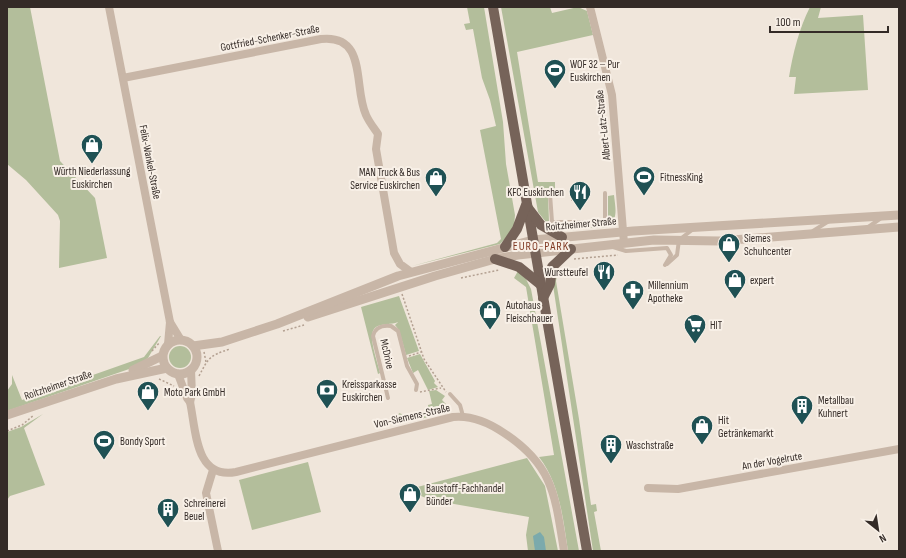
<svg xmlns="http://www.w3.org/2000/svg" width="906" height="558" viewBox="0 0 906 558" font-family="'Sofia Sans Condensed',sans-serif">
<rect width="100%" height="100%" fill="#f0e6db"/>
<!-- green -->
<g fill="#b3be9b">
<polygon points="7,7 30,7 60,161 95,198 107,258 59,268 60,221 58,215 26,180 7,164"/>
<polygon points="467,7 484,7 503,122 506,164 515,215 514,227 505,239 500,244 412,266 497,243 501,239 480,130 496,126 490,100 482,78 473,29 466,30 464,24 470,23"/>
<path d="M501,7H550L552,13L578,7L587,11L593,35L517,52L538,182H555V189L550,190L548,194L549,222L552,225L585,224L592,227L604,226L608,222V196L614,195C615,206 619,219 608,227L556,229L549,226L538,212Z"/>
<path d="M810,7H821L818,18L863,15L868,90L794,94L796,77H789C793,53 799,29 810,7Z"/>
<polygon points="555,270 558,271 556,281 579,419 591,505 596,504 597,511 594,512 601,551 593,551 553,285"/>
<path d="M518,271L526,279L531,289L579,551H568C563,519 560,484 539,457L554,455L526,287L514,278Z"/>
<path d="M399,296L419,351L406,355L399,330L395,325L398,322C391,325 383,323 376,327C366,333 378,363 380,373L378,374L361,307Z"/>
<polygon points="160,336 161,336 148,358 135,367 7,411 7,391 12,384 12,375 22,400 144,357"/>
<circle cx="180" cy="357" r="11"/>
<polygon points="420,354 435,381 434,383 438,387 428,390 418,370 413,373 407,358"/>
<path d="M436,390L445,396L442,400L449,407C437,418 415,419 400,423L398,416L399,413L407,416L428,411V405L432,404L429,391Z"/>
<polygon points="43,414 24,428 45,485 10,496 7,500 7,432 21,427"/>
<polygon points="527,458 545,486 558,551 528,551 526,535 529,517 431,500 406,490"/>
<polygon points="308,462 321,512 252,530 239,480"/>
</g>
<!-- water -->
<polygon fill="#7baaac" points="540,532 544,537 546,551 535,551 533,536"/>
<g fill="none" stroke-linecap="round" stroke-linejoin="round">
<!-- path -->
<g stroke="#b3a091" stroke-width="1.5" stroke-dasharray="2 2" stroke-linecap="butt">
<polyline points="572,201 572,193"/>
<polyline points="574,259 618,255"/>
<polyline points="461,278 499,270"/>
<polyline points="402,294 424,359 446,392"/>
<polyline points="283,331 304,325"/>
<polyline points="152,351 160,342"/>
<polyline points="204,352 206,362"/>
<polyline points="409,356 421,352"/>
<path d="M199,376C209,357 209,356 230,349"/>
<polyline points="159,379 174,386"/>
<polyline points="420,392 441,388"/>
<polyline points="7,431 22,425 34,415"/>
</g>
<!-- service -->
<g stroke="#c8b6a7" stroke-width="4">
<polyline points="561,192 553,192 550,194 552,222 586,222 593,225 601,225 605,221 605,193"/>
<polyline points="867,228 881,218"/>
<polyline points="813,231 829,221"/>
<polyline points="613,247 626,251 667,248 671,255 665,265"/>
<polyline points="667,264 677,255 679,240 692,230"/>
<polyline points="450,394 460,405 463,416"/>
<path d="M388,398L373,336C375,327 383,325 391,326L398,331L407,366L417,384L416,390"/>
</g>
<!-- minor -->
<g stroke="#c8b6a7" stroke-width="8">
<polyline points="109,7 170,322 168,344"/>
<polyline points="590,7 612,95 624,243"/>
<path d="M123,78L321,39C368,34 353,87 366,115C369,122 374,128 378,134L376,149L394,253L400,264L411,272"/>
<polyline points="170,322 181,340"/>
<path d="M191,370L192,395L190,402C196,430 195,480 236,472L453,417C472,415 488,422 504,433C554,466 555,496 564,551"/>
<polyline points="178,374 187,398 190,402"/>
<polyline points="213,470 206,493 218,551"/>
<polyline points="648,488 678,489 899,449"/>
</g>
<!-- tertiary -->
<g stroke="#c8b6a7" stroke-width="9">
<polyline points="308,317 435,276 495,259 518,255 654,240 720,241 899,227"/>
<circle cx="180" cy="357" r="17"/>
<polyline points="193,346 222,342 277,324 398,276 533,240 633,231 899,215"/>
<polyline points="133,370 162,356"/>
<polyline points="7,415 116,379 167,368"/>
</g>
<!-- primary -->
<g stroke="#766359" stroke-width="10">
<polyline points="493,7 587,551"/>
<polyline points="528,208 541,225 562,237"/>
<polyline points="505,247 517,229 526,205"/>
<polyline points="495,259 519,267 540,284"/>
<polyline points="543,298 550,284 552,267 571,249"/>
</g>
</g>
<!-- icons -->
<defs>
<g id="stadium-pin" transform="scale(1.15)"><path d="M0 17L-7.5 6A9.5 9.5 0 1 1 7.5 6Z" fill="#1f5154" stroke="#f8f0e7"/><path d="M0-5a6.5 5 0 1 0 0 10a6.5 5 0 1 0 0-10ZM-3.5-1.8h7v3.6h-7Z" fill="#fff"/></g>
<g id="shop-pin" transform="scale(1.15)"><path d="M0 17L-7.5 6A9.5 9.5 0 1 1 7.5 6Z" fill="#1f5154" stroke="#f8f0e7"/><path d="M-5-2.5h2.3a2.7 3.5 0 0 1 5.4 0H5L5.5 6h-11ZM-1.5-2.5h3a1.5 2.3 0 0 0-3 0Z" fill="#fff"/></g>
<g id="restaurant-pin" transform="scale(1.15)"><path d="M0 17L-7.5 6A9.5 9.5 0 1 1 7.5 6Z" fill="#1f5154" stroke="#f8f0e7"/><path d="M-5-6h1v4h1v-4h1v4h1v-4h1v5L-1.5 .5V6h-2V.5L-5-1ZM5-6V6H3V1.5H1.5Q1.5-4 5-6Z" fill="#fff"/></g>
<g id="pharmacy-pin" transform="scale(1.15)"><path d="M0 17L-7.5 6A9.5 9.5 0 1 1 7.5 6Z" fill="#1f5154" stroke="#f8f0e7"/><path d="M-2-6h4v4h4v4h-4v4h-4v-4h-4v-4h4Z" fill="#fff"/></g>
<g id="supermarket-pin" transform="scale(1.15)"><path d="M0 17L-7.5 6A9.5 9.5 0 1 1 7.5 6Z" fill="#1f5154" stroke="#f8f0e7"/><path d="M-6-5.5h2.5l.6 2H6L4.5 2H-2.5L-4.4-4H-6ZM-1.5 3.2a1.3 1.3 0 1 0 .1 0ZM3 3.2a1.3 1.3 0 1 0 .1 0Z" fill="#fff"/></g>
<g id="bank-pin" transform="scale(1.15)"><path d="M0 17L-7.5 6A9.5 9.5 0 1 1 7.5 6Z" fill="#1f5154" stroke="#f8f0e7"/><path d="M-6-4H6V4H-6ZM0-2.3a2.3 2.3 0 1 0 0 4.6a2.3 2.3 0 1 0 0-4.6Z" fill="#fff"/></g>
<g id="building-pin" transform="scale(1.15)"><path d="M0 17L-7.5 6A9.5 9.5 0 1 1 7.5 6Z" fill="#1f5154" stroke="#f8f0e7"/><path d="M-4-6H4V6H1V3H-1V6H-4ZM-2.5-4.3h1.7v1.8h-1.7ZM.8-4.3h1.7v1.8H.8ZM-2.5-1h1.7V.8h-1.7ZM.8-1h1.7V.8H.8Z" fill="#fff"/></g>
</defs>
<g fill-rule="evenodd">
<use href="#stadium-pin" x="555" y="70"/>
<use href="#shop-pin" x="92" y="145"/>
<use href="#stadium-pin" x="644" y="177"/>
<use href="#shop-pin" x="436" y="178"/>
<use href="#restaurant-pin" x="580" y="192"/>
<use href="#shop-pin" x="729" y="244"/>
<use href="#restaurant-pin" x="604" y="272"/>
<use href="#shop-pin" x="735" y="280"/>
<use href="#pharmacy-pin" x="633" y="291"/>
<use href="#shop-pin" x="490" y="311"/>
<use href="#supermarket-pin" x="695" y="325"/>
<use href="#bank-pin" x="327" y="390"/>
<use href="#shop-pin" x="148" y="392"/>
<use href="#building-pin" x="802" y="406"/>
<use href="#shop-pin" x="702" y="426"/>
<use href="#stadium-pin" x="104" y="441"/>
<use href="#building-pin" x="611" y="445"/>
<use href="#shop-pin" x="410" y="494"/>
<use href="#building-pin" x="168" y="509"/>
</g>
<g text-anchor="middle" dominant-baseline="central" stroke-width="4" stroke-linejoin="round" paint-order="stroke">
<!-- street labels -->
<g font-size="11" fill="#342b27" stroke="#f8f0e7">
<text transform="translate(270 38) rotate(-11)">Gottfried-Schenker-Straße</text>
<text transform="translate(603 125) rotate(-96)">Albert-Latz-Straße</text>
<text transform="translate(150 162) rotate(79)">Felix-Wankel-Straße</text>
<text transform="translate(581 224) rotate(-5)">Roitzheimer Straße</text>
<text transform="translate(387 354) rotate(77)">McDrive</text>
<text transform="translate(58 385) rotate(-19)">Roitzheimer Straße</text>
<text transform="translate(412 416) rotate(-13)">Von-Siemens-Straße</text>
<text transform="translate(772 461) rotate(-10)">An der Vogelrute</text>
</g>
<!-- poi labels -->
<g font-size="11" fill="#342b27" stroke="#f8f0e7" text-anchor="start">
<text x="570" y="64">WOF 32 – Pur<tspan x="570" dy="13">Euskirchen</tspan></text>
<text x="92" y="171" text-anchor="middle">Würth Niederlassung<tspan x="92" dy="13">Euskirchen</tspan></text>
<text x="420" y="172" text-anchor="end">MAN Truck &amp; Bus<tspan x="420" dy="13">Service Euskirchen</tspan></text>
<text x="660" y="177">FitnessKing</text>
<text x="564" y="192" text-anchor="end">KFC Euskirchen</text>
<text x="744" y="238">Siemes<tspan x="744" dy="13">Schuhcenter</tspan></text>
<text x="588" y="272" text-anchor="end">Wurstteufel</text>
<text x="750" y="280">expert</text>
<text x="648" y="285">Millennium<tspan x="648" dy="13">Apotheke</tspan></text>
<text x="506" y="305">Autohaus<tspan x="506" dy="13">Fleischhauer</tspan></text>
<text x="710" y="325">HIT</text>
<text x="342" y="384">Kreissparkasse<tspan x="342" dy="13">Euskirchen</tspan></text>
<text x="164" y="392">Moto Park GmbH</text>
<text x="818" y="400">Metallbau<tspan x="818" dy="13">Kuhnert</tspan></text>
<text x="718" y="420">Hit<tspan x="718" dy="13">Getränkemarkt</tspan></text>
<text x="120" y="441">Bondy Sport</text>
<text x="626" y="445">Waschstraße</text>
<text x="426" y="488">Baustoff-Fachhandel<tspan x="426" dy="13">Bünder</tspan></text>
<text x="184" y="503">Schreinerei<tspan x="184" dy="13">Beuel</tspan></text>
</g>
<!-- neighbourhood labels -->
<g font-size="12" letter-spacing="1" fill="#803a24" stroke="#f8f0e7">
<text x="541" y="246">EURO-PARK</text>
</g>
</g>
<!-- border -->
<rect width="906" height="558" fill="none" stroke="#342b27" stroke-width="16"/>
<!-- north arrow -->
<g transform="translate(878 530) rotate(150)" stroke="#f8f0e7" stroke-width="3" paint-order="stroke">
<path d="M0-3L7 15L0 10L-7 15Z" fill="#342b27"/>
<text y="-6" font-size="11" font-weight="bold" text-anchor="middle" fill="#342b27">N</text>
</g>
<!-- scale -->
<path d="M770 26v6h118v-6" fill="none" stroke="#342b27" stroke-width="2"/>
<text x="776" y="26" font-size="12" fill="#342b27" stroke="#f8f0e7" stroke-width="3" paint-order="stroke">100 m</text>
</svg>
